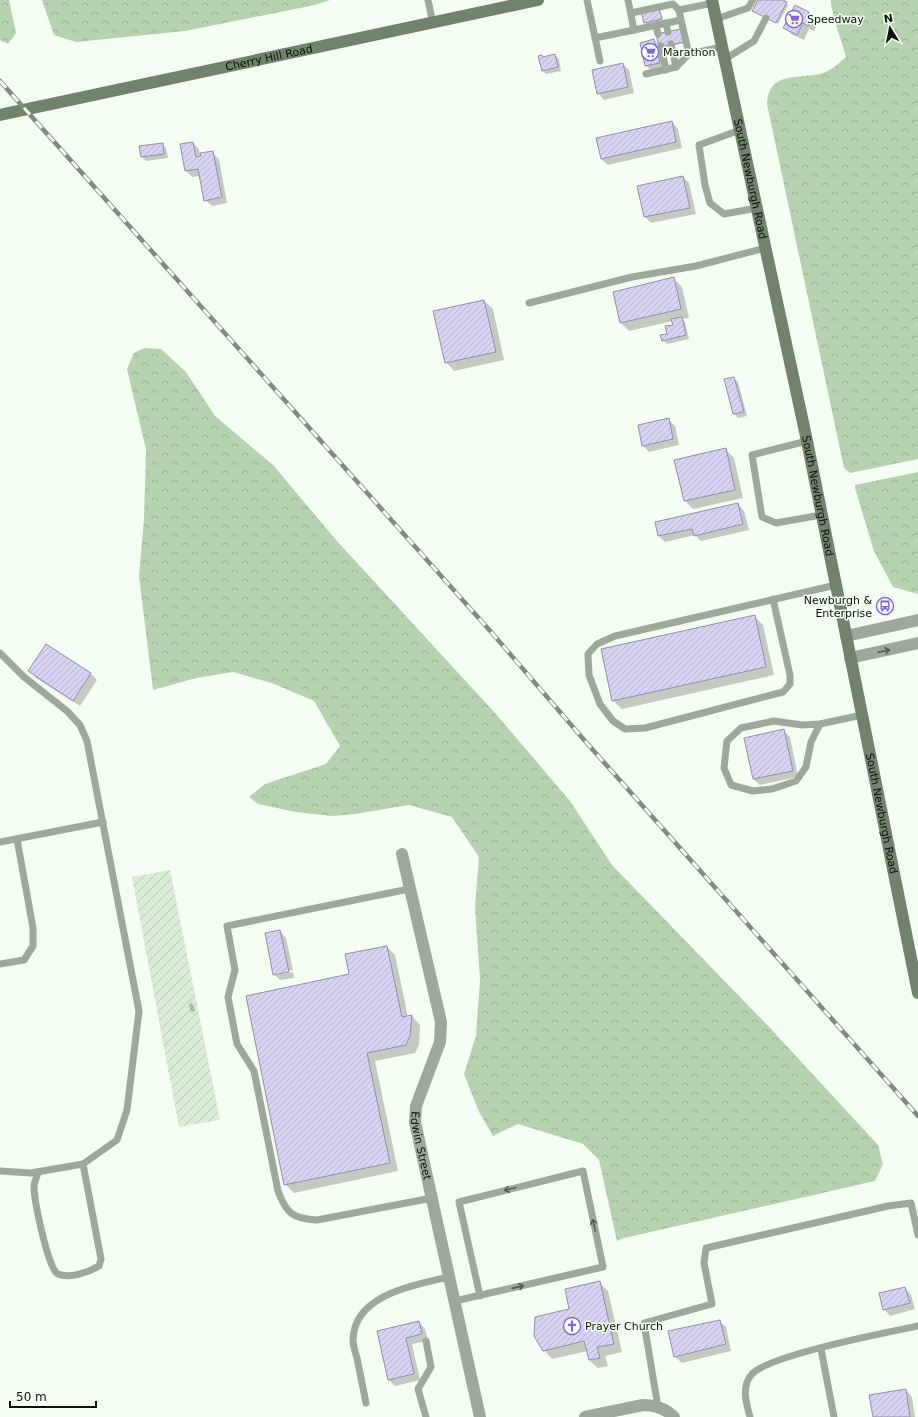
<svg xmlns="http://www.w3.org/2000/svg" width="918" height="1417" viewBox="0 0 918 1417" font-family="'DejaVu Sans',sans-serif">
<defs>
<pattern id="forest-crowns" width="20" height="18" patternUnits="userSpaceOnUse"><rect width="20" height="18" fill="#b6d3b0"/><path d="M2 6a3 3 0 1 1 6 0M12 15a3 3 0 1 1 6 0" fill="none" stroke="#9bb496"/></pattern>
<pattern id="garden-furrows" width="10" height="10" patternUnits="userSpaceOnUse"><rect width="10" height="10" fill="#d8ebd4"/><path d="M-1 1l2-2M0 10L10 0M9 11l2-2" fill="none" stroke="#b8c9b5"/></pattern>
<pattern id="building-hatch" width="6" height="6" patternUnits="userSpaceOnUse"><rect width="6" height="6" fill="#d8d2f3"/><path d="M-1 1l2-2M0 6l6-6M5 7l2-2" fill="none" stroke="#b8b3cf"/></pattern>
</defs>
<rect width="100%" height="100%" fill="#f4fef2"/>
<!-- forest -->
<g fill="url(#forest-crowns)">
<polygon points="0,0 9,0 16,33 8,44 0,40"/>
<polygon points="42,0 330,0 315,5 185,31 76,42 54,35"/>
<path d="M831,0H918V459L850,473L844,468L767,104C769,70 799,80 823,73C832,70 839,63 846,57C843,44 830,11 831,0Z"/>
<polygon points="144,348 161,349 186,372 215,416 273,465 336,540 495,713 570,801 612,865 770,1028 878,1145 883,1164 875,1181 624,1238 617,1241 599,1160 583,1144 518,1124 493,1136 479,1112 464,1074 476,1036 480,980 475,907 479,857 452,817 409,805 355,814 331,816 296,812 258,804 249,797 265,784 326,764 340,746 314,701 272,683 233,672 196,678 153,690 139,576 144,519 146,449 127,369 134,353"/>
<polygon points="918,472 918,594 893,587 874,551 855,488 855,485"/>
</g>
<!-- garden -->
<polygon fill="url(#garden-furrows)" points="170,870 220,1120 179,1127 132,877"/>
<!-- shadow -->
<g fill="#0003">
<polygon points="759,0 780,0 788,5 778,24 755,12"/>
<polygon points="659,9 663,21 647,25 645,23"/>
<polygon points="808,13 817,25 814,31 809,29 804,40 791,34 785,28"/>
<polygon points="681,30 685,43 661,48 665,69 653,72 646,66 641,43 654,40 660,46"/>
<polygon points="555,55 559,59 561,71 546,74 542,70 542,56 544,58"/>
<polygon points="623,64 629,70 634,93 604,100 598,93"/>
<polygon points="672,122 678,129 682,148 608,165 601,159"/>
<polygon points="193,143 199,149 200,154 212,152 219,159 227,203 212,206 205,200 200,176 192,177 186,171"/>
<polygon points="162,144 166,148 168,158 146,161 142,157"/>
<polygon points="683,177 689,183 696,214 651,223 645,217"/>
<polygon points="674,279 682,287 689,318 682,319 685,322 689,339 667,344 663,340 674,325 673,321 629,331 621,323"/>
<polygon points="484,301 493,309 504,360 454,371 446,362"/>
<polygon points="734,378 738,382 747,416 738,418 734,414"/>
<polygon points="668,419 675,426 679,445 649,452 643,446"/>
<polygon points="725,449 734,458 743,498 693,509 685,501"/>
<polygon points="738,504 744,511 749,530 701,541 695,535 665,542 659,536 656,523"/>
<polygon points="754,616 763,625 774,675 622,709 613,701"/>
<polygon points="47,645 91,674 97,680 80,706 36,678 30,671"/>
<polygon points="783,730 790,737 798,777 760,785 753,779"/>
<polygon points="280,931 286,938 293,970 277,973 277,975 293,972 294,978 280,980 274,974"/>
<polygon points="387,947 395,955 408,1017 412,1016 420,1025 419,1045 415,1053 375,1061 398,1171 294,1193 285,1184 350,975"/>
<polygon points="192,1003 195,1011 191,1012 189,1004"/>
<polygon points="600,1283 608,1291 622,1352 605,1356 608,1366 598,1368 589,1360 588,1351 552,1359 544,1350 571,1310"/>
<polygon points="905,1288 911,1295 915,1309 890,1316 884,1309"/>
<polygon points="719,1321 726,1327 731,1351 682,1363 675,1357 669,1332"/>
<polygon points="419,1322 425,1329 428,1341 412,1344 420,1380 395,1386 389,1380 378,1331"/>
<polygon points="906,1390 912,1397 915,1417 874,1417"/>
</g>
<!-- building -->
<g fill="url(#building-hatch)" stroke="#938dad">
<polygon points="758,0 783,0 787,2 776,23 752,11"/>
<polygon points="795,5 809,12 807,16 812,18 808,26 803,23 797,35 783,28"/>
<polygon points="659,8 662,19 644,23 641,12"/>
<polygon points="681,29 684,42 659,47 656,34"/>
<polygon points="654,39 660,63 645,66 640,43"/>
<polygon points="555,54 558,67 542,71 538,56 542,55 543,57"/>
<polygon points="623,63 628,87 597,94 592,70"/>
<polygon points="672,121 676,142 601,159 596,138"/>
<polygon points="193,142 196,157 201,156 200,153 213,151 222,197 204,201 198,169 185,171 180,144"/>
<polygon points="163,143 164,154 141,157 139,146"/>
<polygon points="683,176 690,208 644,217 637,186"/>
<polygon points="674,277 681,309 620,323 613,292"/>
<polygon points="484,300 496,352 445,363 433,311"/>
<polygon points="682,317 686,335 662,341 660,335 667,334 665,326 673,325 671,319"/>
<polygon points="734,377 744,412 733,414 724,379"/>
<polygon points="669,418 673,439 642,446 638,425"/>
<polygon points="726,448 735,490 684,501 674,460"/>
<polygon points="738,503 743,524 694,536 692,529 658,536 655,522"/>
<polygon points="755,615 766,667 612,701 601,649"/>
<polygon points="46,644 91,673 73,701 28,671"/>
<polygon points="784,729 793,771 753,779 744,738"/>
<polygon points="280,930 289,972 273,975 265,933"/>
<polygon points="387,946 402,1017 412,1015 410,1036 406,1045 367,1053 390,1163 284,1185 246,996 349,974 345,954"/>
<polygon points="600,1281 614,1344 597,1347 600,1358 589,1360 584,1341 543,1351 534,1336 535,1317 569,1309 565,1289"/>
<polygon points="905,1287 910,1303 883,1310 879,1293"/>
<polygon points="720,1320 726,1344 674,1357 668,1331"/>
<polygon points="419,1321 422,1334 406,1338 414,1374 388,1380 377,1331"/>
<polygon points="906,1389 910,1417 873,1417 869,1395"/>
</g>
<g fill="none" stroke-linecap="round" stroke-linejoin="round">
<!-- lane -->
<g stroke="#9daa9b" stroke-width="7">
<polyline points="428,0 433,24"/>
<polyline points="587,0 600,61"/>
<polyline points="628,0 634,30 681,20 679,10 713,3"/>
<polyline points="631,13 673,4 679,10"/>
<polyline points="716,19 748,8 753,0"/>
<polyline points="666,23 668,32"/>
<polyline points="656,26 658,34"/>
<polyline points="595,38 634,30"/>
<polyline points="671,44 676,67"/>
<polyline points="661,46 666,70"/>
<polyline points="689,54 722,47"/>
<polyline points="725,59 754,41 766,18"/>
<polyline points="646,74 676,67 689,54 681,20"/>
<polyline points="740,130 699,145 705,185 710,203 724,214 757,208"/>
<polyline points="529,303 632,277 696,266 765,248"/>
<polyline points="807,441 752,455 762,517 776,523 821,515"/>
<polyline points="773,599 790,675 790,684 783,692 645,728 625,729 613,721 600,704 589,675 588,654 597,644 615,636 836,585"/>
<polyline points="0,653 24,677 67,711 80,725 87,741 139,1011 127,1110 117,1140 83,1164 31,1173 0,1171"/>
<polyline points="820,724 811,742 806,767 796,781 772,789 753,791 731,785 724,768 727,741 741,728 774,721 802,725 820,724 862,715"/>
<polyline points="0,842 103,822"/>
<path d="M409,889L227,926L235,970L228,997L237,1044L254,1071L278,1191C286,1213 293,1219 317,1220L432,1198"/>
<polyline points="0,964 24,960 33,946 33,928 17,839"/>
<path d="M38,1172C37,1177 34,1182 34,1187C34,1199 48,1270 58,1274C70,1279 89,1272 99,1266L101,1259L83,1164"/>
<polyline points="455,1301 603,1267 583,1171 459,1202 480,1296"/>
<polyline points="821,1349 834,1417"/>
<path d="M366,1403C363,1388 360,1373 357,1358C355,1352 353,1345 353,1339C355,1294 415,1285 449,1277"/>
<polyline points="658,1407 644,1323 712,1304 704,1263 706,1248 888,1206 911,1203 918,1235"/>
<polyline points="426,1417 418,1389 431,1367 426,1341"/>
<path d="M750,1417C746,1403 741,1386 752,1374C769,1355 888,1332 918,1326"/>
</g>
<!-- street -->
<g stroke="#9daa9b" stroke-width="12">
<polyline points="846,636 918,620"/>
<polyline points="850,658 918,643"/>
<path id="s1" d="M402,854L441,1022L440,1042L416,1106L415,1122L480,1417"/>
<path d="M585,1417L643,1405C655,1405 665,1408 674,1417"/>
</g>
<!-- secondary -->
<g stroke="#71836d" stroke-width="12">
<path id="s2" d="M712,0L807,441L918,993"/>
<path id="s3" d="M0,115L538,0"/>
</g>
<!-- rail casing -->
<g stroke="#828b80" stroke-width="4.5">
<polyline id="rail" points="0,81 492,633 585,741 918,1116"/>
</g>
<!-- rail -->
<use href="#rail" stroke="#f4fef2" stroke-width="3" stroke-dasharray="9" stroke-linecap="butt"/>
</g>
<!-- one-way arrows -->
<defs><path id="oneway-shaft" d="M-6 0H5M1.5-3L5.5 0L1.5 3" fill="none" stroke-width="1.6" stroke-linecap="round" stroke-linejoin="round"/></defs>
<g stroke="#545e52">
<use href="#oneway-shaft" transform="translate(884 651) rotate(-13)"/>
<use href="#oneway-shaft" transform="translate(510 1189) rotate(166)"/>
<use href="#oneway-shaft" transform="translate(594 1225) rotate(-102)"/>
<use href="#oneway-shaft" transform="translate(518 1287) rotate(-13)"/>
</g>
<!-- icons -->
<defs>
<g id="supermarket-ring" transform="scale(0.9)"><circle r="9.5" fill="#f4fef2" stroke="#8460db" stroke-width="1.5"/><path d="M-6-5.5h2.5l.6 2H6L4.5 2H-2.5L-4.4-4H-6ZM-1.5 3.2a1.3 1.3 0 1 0 .1 0ZM3 3.2a1.3 1.3 0 1 0 .1 0Z" fill="#8460db"/></g>
<g id="bus-ring" transform="scale(0.9)"><circle r="9.5" fill="#f4fef2" stroke="#8460db" stroke-width="1.5"/><path d="M-5-6H5V4H4V6H2V4H-2V6H-4V4H-5ZM-3.5-4V0h7V-4ZM-3.5 1.2v1.5H-2V1.2ZM2 1.2v1.5H3.5V1.2Z" fill="#8460db"/></g>
<g id="church-ring" transform="scale(0.9)"><circle r="9.5" fill="#f4fef2" stroke="#8460db" stroke-width="1.5"/><path d="M-1.2-6h2.4v3.5h3.3v2.4h-3.3V6h-2.4V-.1h-3.3v-2.4h3.3Z" fill="#8460db"/></g>
</defs>
<g fill-rule="evenodd">
<use href="#supermarket-ring" x="794" y="19"/>
<use href="#supermarket-ring" x="650" y="52"/>
<use href="#bus-ring" x="885" y="606"/>
<use href="#church-ring" x="572" y="1326"/>
</g>
<g text-anchor="middle" dominant-baseline="central" stroke-width="3" stroke-linejoin="round" paint-order="stroke">
<!-- poi labels -->
<g font-size="11" fill="#0b1309" stroke="#f4fef2" text-anchor="start">
<text x="807" y="19">Speedway</text>
<text x="663" y="52">Marathon</text>
<text x="872" y="600" text-anchor="end">Newburgh &amp;<tspan x="872" dy="13">Enterprise</tspan></text>
<text x="585" y="1326">Prayer Church</text>
</g>
<!-- street labels -->
<g font-size="11" fill="#0b1309" stroke="#f4fef2">
<text stroke="none"><textPath href="#s3" startOffset="275">Cherry Hill Road</textPath></text>
<text stroke="none"><textPath href="#s2" startOffset="183">South Newburgh Road</textPath></text>
<text stroke="none"><textPath href="#s2" startOffset="507">South Newburgh Road</textPath></text>
<text stroke="none"><textPath href="#s2" startOffset="831">South Newburgh Road</textPath></text>
<text stroke="none"><textPath href="#s1" startOffset="301">Edwin Street</textPath></text>
</g>
</g>
<!-- north arrow -->
<g transform="translate(890 28) rotate(350)" stroke="#f4fef2" stroke-width="3" paint-order="stroke">
<path d="M0-3L7 15L0 10L-7 15Z" fill="#0b1309"/>
<text y="-6" font-size="11" font-weight="bold" text-anchor="middle" fill="#0b1309">N</text>
</g>
<!-- scale -->
<path d="M10 1401v6h86v-6" fill="none" stroke="#0b1309" stroke-width="2"/>
<text x="16" y="1401" font-size="12" fill="#0b1309" stroke="#f4fef2" stroke-width="3" paint-order="stroke">50 m</text>
</svg>
